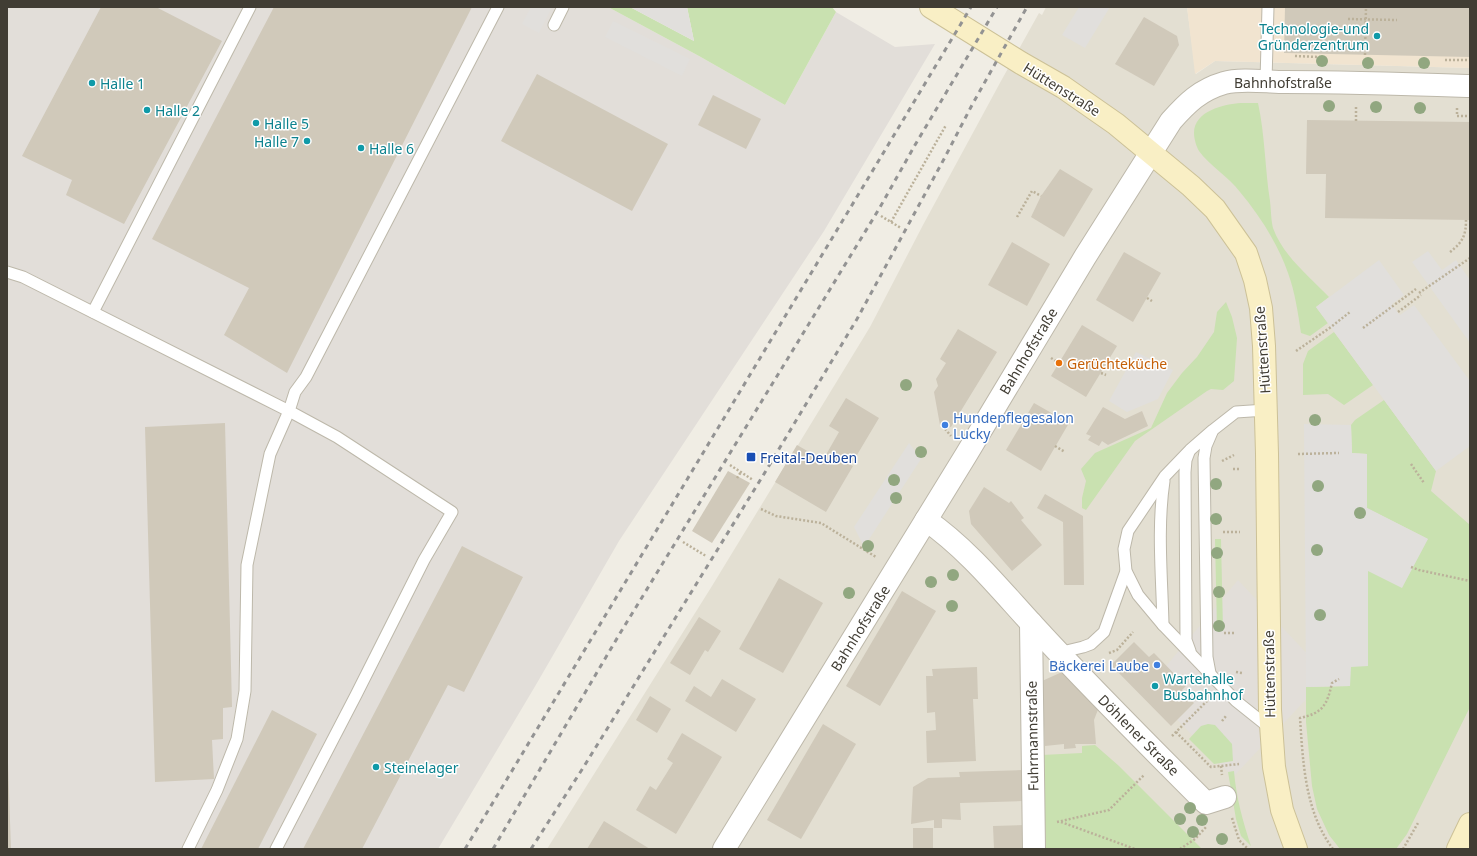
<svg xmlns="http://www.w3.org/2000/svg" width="1477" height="856" viewBox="0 0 1477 856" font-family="'Noto Sans',sans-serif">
<rect width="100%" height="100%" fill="#f0ede4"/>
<!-- residential -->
<polygon fill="#e3dfd2" points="1046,7 1187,7 1196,74 1215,61 1470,68 1470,849 547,849 712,586 870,327 923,225 1001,81 1039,13 1042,15"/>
<!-- commercial -->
<polygon fill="#f1e4d0" points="1187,7 1470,7 1470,68 1215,61 1195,74"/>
<!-- industrial -->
<g fill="#e2ded9">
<polygon points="7,7 608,7 699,56 785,105 836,12 895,47 935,44 824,231 619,541 537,683 438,849 7,849"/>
<polygon points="1238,580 1328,676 1233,777 1147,689"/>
</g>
<!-- green -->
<g fill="#c9e1b0">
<polygon points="608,7 630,7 694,41 687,7 832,7 836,12 785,105 699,56"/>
<path d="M1241,103H1258C1265,135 1265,169 1270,201C1271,209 1271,220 1273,228C1283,256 1310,277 1329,297L1316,307L1328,323L1310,336L1301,333C1298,313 1295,292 1288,273C1278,244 1260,216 1240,192C1229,177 1209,165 1199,151C1196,146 1194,138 1194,133C1194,111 1224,104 1241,103Z"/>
<polygon points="1226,302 1232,317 1237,338 1234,381 1223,390 1211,389 1207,391 1135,441 1086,510 1082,508 1082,498 1086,481 1081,469 1095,453 1151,428 1167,393 1182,373 1197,357 1214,332 1217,312"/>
<polygon points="1334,332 1373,385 1344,405 1328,394 1303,395 1303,364 1308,351"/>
<polygon points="1384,400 1436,471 1431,491 1470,525 1470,707 1407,834 1396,849 1340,849 1329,835 1317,809 1312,786 1306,722 1306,687 1350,686 1350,667 1368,571 1428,539 1367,508 1367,454 1352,453 1351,425 1355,420"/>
<polygon points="1215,539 1221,539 1223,630 1217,630"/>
<polygon points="1208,724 1215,725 1232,744 1233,761 1214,764 1189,739 1201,726"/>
<polygon points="1095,745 1119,766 1202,849 1046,849 1042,755 1082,753 1082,746"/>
<path d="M1234,771C1236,797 1243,822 1251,846L1241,836L1236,819L1228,772Z"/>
</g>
<!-- parking -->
<g fill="#e1dfdc">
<polygon points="531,7 552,7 539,33 522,24"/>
<polygon points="630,7 687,7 694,41"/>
<polygon points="1079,7 1110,7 1085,48 1062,35"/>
<polygon points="613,21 690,59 682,76 605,37"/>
<polygon points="1428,251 1442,270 1456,260 1470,280 1470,343 1412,262"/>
<polygon points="1379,260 1404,295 1392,304 1398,313 1400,315 1414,305 1470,381 1470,446 1436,471 1316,307"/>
<polygon points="1136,352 1173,370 1158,399 1127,412 1109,401"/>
<polygon points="1304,424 1351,425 1352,453 1367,454 1367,508 1428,539 1402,588 1368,571 1368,666 1351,667 1350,686 1306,687"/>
<polygon points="909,443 921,459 864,547 854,527"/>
</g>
<!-- building -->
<g fill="#d0c9ba">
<polygon points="101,7 156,7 222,41 124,224 66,195 72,180 22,156"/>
<polygon points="274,7 472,7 287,373 224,335 249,288 152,239"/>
<polygon points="1285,7 1470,7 1470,57 1284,53"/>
<polygon points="1144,17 1177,36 1179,45 1154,86 1115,64"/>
<polygon points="537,74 668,144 632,211 501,141"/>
<polygon points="713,95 761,119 746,149 698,125"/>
<polygon points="1307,120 1470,122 1470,220 1325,218 1326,174 1306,174"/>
<polygon points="1060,169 1093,189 1064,237 1031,217 1041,196"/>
<polygon points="1012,242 1050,264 1027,306 988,285"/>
<polygon points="1124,252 1161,273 1133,322 1096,300"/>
<polygon points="1082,325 1117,346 1086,397 1051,376"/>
<polygon points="958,329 997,352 951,427 940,425 934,392 938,386 936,379 946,363 940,359"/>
<polygon points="846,398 879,418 851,465 853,466 826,512 775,482 797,445 823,460 839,432 829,426"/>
<polygon points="1034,403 1069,423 1041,471 1006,450"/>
<polygon points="1103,407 1125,419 1142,411 1148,426 1108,445 1102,441 1099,446 1088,440 1091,436 1086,434"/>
<polygon points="225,423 232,707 223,708 223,739 212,740 214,779 155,782 145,427"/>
<polygon points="728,471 750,483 712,543 692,531"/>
<polygon points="984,487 1009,503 1011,501 1024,518 1021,520 1042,545 1012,571 971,524 969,511"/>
<polygon points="1045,494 1083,516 1084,585 1064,585 1063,522 1037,508"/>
<polygon points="462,546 523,577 464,692 448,685 362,849 303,849"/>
<polygon points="779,578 823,603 783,673 739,649"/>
<polygon points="902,591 936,611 880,706 846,686"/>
<polygon points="699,617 721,631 708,652 705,650 690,675 670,663"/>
<polygon points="1134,642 1149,657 1154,653 1186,686 1182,690 1194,703 1171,726 1111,665"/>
<polygon points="977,667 978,699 973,699 976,761 927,763 926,731 936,730 935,712 927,713 926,676 933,676 932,669"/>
<polygon points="1062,672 1099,707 1094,720 1096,744 1075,744 1076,748 1064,749 1064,744 1045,746 1042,681"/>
<polygon points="722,679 756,699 736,732 685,701 694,686 711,697"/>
<polygon points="650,696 671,709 657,733 636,720"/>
<polygon points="272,710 317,734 258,849 201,849"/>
<polygon points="823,724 856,744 801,839 767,820"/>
<polygon points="682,733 722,757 676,834 636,810 650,786 656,790 673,763 667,759"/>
<polygon points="7,763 8,763 11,849 7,849"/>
<polygon points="1023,770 1024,801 960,803 961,820 942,819 942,828 934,828 934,820 911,824 913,787 928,778 960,777 959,772"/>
<polygon points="604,821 650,849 587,849"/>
<polygon points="1026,825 1026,849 994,849 993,826"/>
<rect x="913" y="828" width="20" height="21"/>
</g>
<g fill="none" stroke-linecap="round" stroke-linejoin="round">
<!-- lane casing -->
<g stroke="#bdb8aa" stroke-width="13">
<g id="lane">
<polyline points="554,25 563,7"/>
<polyline points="1266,81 1268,7"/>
<polyline points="7,272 23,277 289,411 270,454 247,565 245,691 237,739 217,790 188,849"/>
<polyline points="93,312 250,7"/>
<polyline points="1266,410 1236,412 1213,430 1190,450 1165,476 1128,531 1124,549 1126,571 1138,595 1163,625 1236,701 1271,729"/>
<polyline points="1189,452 1186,460 1185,472 1186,640 1190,651"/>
<path d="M1163,625C1162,578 1157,528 1164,481"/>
<polyline points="1058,653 1083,647 1091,644 1104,632 1126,571"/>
<polyline points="1210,673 1207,657 1204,458 1206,446 1212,432"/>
<polyline points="276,849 356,695 424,560 452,512 337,437 289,411 295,392 306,377 498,7"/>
</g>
</g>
<!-- street casing -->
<g stroke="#bdb8aa" stroke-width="24">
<g id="street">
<path d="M926,520C972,552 1006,597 1044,637C1097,694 1151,748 1206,803L1225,797"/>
<polyline points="1031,623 1034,849"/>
<path d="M724,849L966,455L1085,257L1171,121C1187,103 1200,90 1224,83C1241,78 1267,82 1285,82C1347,82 1408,84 1470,86"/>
</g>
</g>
<!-- secondary casing -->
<g stroke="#ccc197" stroke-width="24">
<g id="secondary">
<polyline points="931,7 1021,63 1063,87 1116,124 1191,186 1215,209 1246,253 1255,280 1261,308 1264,346 1267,454 1270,710 1274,767 1282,810 1296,849"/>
<polyline points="1458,849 1470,824"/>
</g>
</g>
<!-- path -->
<g stroke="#bbb19a" stroke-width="2.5" stroke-dasharray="2 2" stroke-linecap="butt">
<polyline points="1348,19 1397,20"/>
<polyline points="1365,55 1366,7"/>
<polyline points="1295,56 1320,57"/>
<polyline points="1445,60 1470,60"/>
<polyline points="1457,108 1457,116 1470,116"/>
<polyline points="1356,121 1356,105"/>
<polyline points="881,216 901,228"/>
<polyline points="1017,217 1032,191 1041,196"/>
<polyline points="891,222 946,125"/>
<path d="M1450,252C1463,242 1466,235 1466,220"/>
<polyline points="1419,293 1470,258"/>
<polyline points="1147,298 1152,301"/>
<polyline points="1398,312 1421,295"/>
<polyline points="1363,328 1416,289"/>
<polyline points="1296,351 1331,327 1350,312"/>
<polyline points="1051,358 1059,363"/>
<polyline points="1101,373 1106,375"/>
<polyline points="945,425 945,429 951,436"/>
<polyline points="1055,446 1065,452"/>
<polyline points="1298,454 1339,453"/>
<polyline points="1222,461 1234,455"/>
<polyline points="1411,464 1424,483"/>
<polyline points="730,465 753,480"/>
<polyline points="1233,469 1240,469"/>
<polyline points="737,478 741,472"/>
<polyline points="761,509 776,516 821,523 876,557"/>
<polyline points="1223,532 1240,532"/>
<polyline points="683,542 706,556"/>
<polyline points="1411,567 1419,570 1470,581"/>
<polyline points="1224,633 1236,633"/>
<polyline points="1109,653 1117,650 1133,632"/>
<polyline points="1236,672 1242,673"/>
<polyline points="1222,721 1226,716"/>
<polyline points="1176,732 1211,767 1239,764"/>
<polyline points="1172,736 1207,701"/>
<polyline points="1221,766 1222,775"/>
<polyline points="1232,818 1239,840 1248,849"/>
<polyline points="1057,822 1109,810 1144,775"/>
<polyline points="1061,822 1135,849"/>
<polyline points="1180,849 1195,839 1207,826"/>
<path d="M1333,849C1305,812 1303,763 1300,718C1323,713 1327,705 1332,683L1339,679"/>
<polyline points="1403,849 1418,823"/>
</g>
<!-- lane -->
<use href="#lane" stroke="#fff" stroke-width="11"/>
<!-- street -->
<use href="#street" stroke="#fff" stroke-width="22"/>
<!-- secondary -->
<use href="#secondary" stroke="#f9efc5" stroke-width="22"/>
<!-- rail -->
<g stroke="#939393" stroke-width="3" stroke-dasharray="5 5" stroke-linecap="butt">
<polyline points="465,849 971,7"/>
<polyline points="493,849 619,635 879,209 915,145 997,7"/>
<polyline points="531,849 583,768 764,474 857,319 944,159 972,105 1027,7"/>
</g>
</g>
<!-- trees -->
<g fill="#91a780">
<circle cx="1322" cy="61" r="6"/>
<circle cx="1368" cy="63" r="6"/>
<circle cx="1424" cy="63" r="6"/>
<circle cx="1329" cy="106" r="6"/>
<circle cx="1376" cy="107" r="6"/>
<circle cx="1420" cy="108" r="6"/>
<circle cx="906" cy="385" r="6"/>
<circle cx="1315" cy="420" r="6"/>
<circle cx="921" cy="452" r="6"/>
<circle cx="894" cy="480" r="6"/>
<circle cx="1216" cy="484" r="6"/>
<circle cx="1318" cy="486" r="6"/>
<circle cx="896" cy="498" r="6"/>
<circle cx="1360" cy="513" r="6"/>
<circle cx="1216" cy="519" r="6"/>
<circle cx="868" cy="546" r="6"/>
<circle cx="1317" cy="550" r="6"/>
<circle cx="1217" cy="553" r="6"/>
<circle cx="953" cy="575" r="6"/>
<circle cx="931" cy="582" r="6"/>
<circle cx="1219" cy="592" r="6"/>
<circle cx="849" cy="593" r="6"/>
<circle cx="952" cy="606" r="6"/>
<circle cx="1320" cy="615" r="6"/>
<circle cx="1219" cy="626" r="6"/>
<circle cx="1190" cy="808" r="6"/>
<circle cx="1180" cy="819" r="6"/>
<circle cx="1202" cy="820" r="6"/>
<circle cx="1193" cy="832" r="6"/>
<circle cx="1222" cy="839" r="6"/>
</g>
<!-- markers -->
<g fill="#0f9aa8" stroke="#fff" stroke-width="1.5">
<circle cx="1377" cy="36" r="4"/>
<circle cx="92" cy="83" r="4"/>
<circle cx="147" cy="110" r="4"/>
<circle cx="256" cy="123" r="4"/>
<circle cx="307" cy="141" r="4"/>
<circle cx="361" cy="148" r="4"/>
<circle cx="1155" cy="686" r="4"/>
<circle cx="376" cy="767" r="4"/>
</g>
<circle fill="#e8710a" stroke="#fff" stroke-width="1.5" cx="1059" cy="363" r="4"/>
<g fill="#3f7fe0" stroke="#fff" stroke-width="1.5">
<circle cx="945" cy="425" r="4"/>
<circle cx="1157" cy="665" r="4"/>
</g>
<rect fill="#1a4fb4" stroke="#fff" stroke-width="1.5" x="746" y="452" width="10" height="10" rx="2"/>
<g text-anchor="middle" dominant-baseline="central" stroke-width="3" stroke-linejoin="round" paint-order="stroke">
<!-- culture labels -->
<g font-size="14" fill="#0d838f" stroke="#fff" text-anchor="start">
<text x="1369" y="28" text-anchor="end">Technologie-und<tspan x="1369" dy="16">Gründerzentrum</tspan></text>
<text x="100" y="83">Halle 1</text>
<text x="155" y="110">Halle 2</text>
<text x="264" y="123">Halle 5</text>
<text x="299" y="141" text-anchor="end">Halle 7</text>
<text x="369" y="148">Halle 6</text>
<text x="1163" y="678">Wartehalle<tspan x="1163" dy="16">Busbahnhof</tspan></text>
<text x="384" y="767">Steinelager</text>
</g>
<!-- street labels -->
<g font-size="14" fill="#413d34" stroke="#fff">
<text x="1283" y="82">Bahnhofstraße</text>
<text transform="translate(1062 89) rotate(32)">Hüttenstraße</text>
<text transform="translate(1262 350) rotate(-94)">Hüttenstraße</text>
<text transform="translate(1028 351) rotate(-59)">Bahnhofstraße</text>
<text transform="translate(860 628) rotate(-58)">Bahnhofstraße</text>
<text transform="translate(1269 674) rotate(-91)">Hüttenstraße</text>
<text transform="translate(1139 735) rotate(45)">Döhlener Straße</text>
<text transform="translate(1032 736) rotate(-91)">Fuhrmannstraße</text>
</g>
<!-- food labels -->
<g font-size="14" fill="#c56008" stroke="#fff" text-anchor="start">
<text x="1067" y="363">Gerüchteküche</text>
</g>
<!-- shop labels -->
<g font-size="14" fill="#366cbe" stroke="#fff" text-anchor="start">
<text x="953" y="417">Hundepflegesalon<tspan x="953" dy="16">Lucky</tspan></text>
<text x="1149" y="665" text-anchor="end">Bäckerei Laube</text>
</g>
<!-- transit labels -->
<g font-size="14" fill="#164399" stroke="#fff" text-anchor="start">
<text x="760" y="457">Freital-Deuben</text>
</g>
</g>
<!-- border -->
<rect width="1477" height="856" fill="none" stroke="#413d34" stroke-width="16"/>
</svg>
